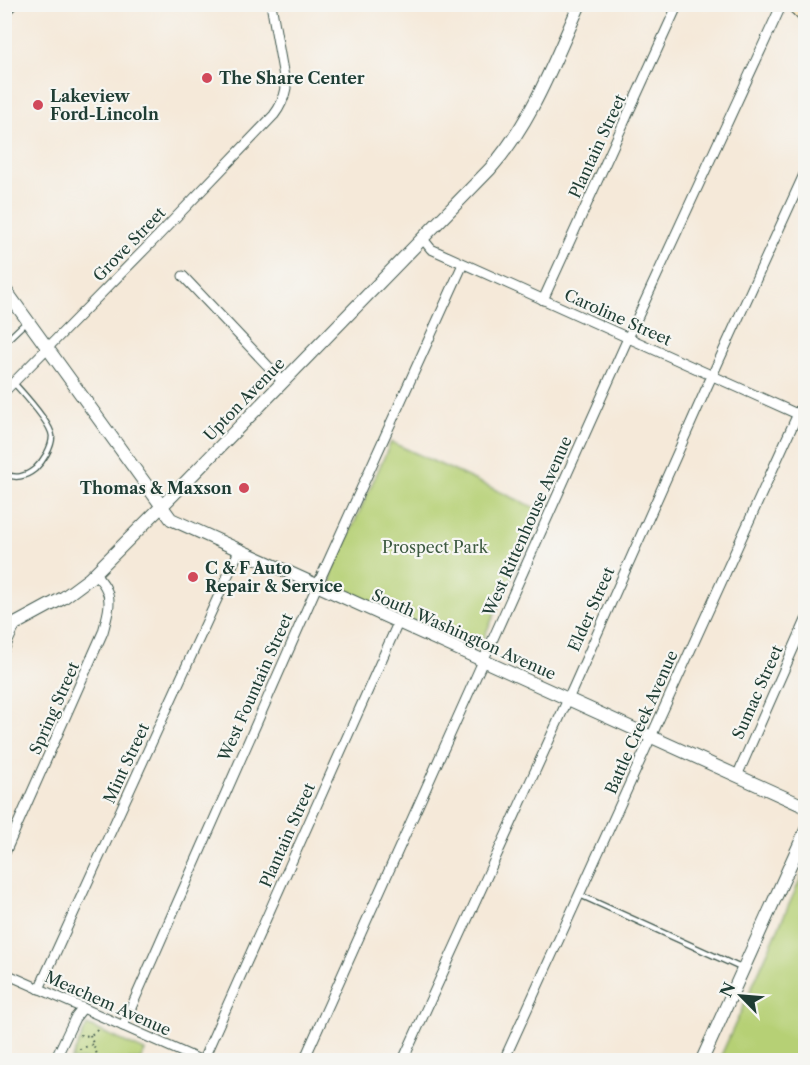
<svg xmlns="http://www.w3.org/2000/svg" width="810" height="1065" viewBox="0 0 810 1065" font-family="'Libre Caslon Text',serif">
<rect width="100%" height="100%" fill="#f6f6f2"/>
<filter id="ink" filterUnits="userSpaceOnUse"><feTurbulence type="fractalNoise" baseFrequency=".0167" numOctaves="2"/><feDisplacementMap in="SourceGraphic" scale="12" xChannelSelector="R" yChannelSelector="G"/><feConvolveMatrix kernelMatrix="1 2 1 2 8 2 1 2 1" color-interpolation-filters="sRGB"/></filter>
<filter id="wash" filterUnits="userSpaceOnUse"><feTurbulence type="fractalNoise" baseFrequency=".008" numOctaves="4" result="noise"/><feDisplacementMap in="SourceGraphic" scale="24" xChannelSelector="R" yChannelSelector="G"/><feGaussianBlur stdDeviation="1.35" result="paint"/><feColorMatrix in="noise" values="0 0 0 0 0 0 0 0 0 0 0 0 0 0 0 0 0 1.4 0 .05"/><feComposite in="paint" operator="in"/></filter>
<g filter="url(#wash)">
<rect width="100%" height="100%" fill="#f5e9d9"/>
<!-- green -->
<g fill="#b6d075" stroke="#6a8654" stroke-width="1.5">
<polygon points="391,442 542,511 480,646 475,648 468,647 335,586 331,581 332,572"/>
<polygon points="805,869 805,1060 719,1060"/>
<polygon points="87,1025 145,1051 140,1060 71,1060"/>
</g>
</g>
<g filter="url(#ink)">
<g fill="none" stroke-linecap="round" stroke-linejoin="round">
<!-- service casing -->
<g stroke="#3f574d" stroke-width="7">
<g id="service">
<polyline points="4,16 16,4"/>
<polyline points="4,343 26,322"/>
<path d="M4,474C16,479 25,477 35,469C43,461 52,448 52,436C51,423 23,393 14,383"/>
<polyline points="580,895 741,968"/>
</g>
</g>
<!-- minor casing -->
<g stroke="#3f574d" stroke-width="11">
<g id="minor">
<polyline points="423,239 431,249 806,418"/>
<polyline points="183,276 283,382"/>
<polyline points="543,300 678,4"/>
<path d="M4,392L156,238L274,115C281,106 284,99 286,88L271,4"/>
<polyline points="4,650 16,624"/>
<polyline points="737,776 806,620"/>
<path d="M4,855L103,632C106,620 113,601 106,589C104,583 98,578 95,573"/>
<polyline points="4,973 200,1060"/>
<polyline points="39,989 239,551"/>
<polyline points="123,1026 317,586 463,264"/>
<polyline points="55,1060 75,1018 83,1008"/>
<polyline points="203,1060 398,623"/>
<polyline points="304,1060 628,338 782,4"/>
<polyline points="403,1060 574,686 706,389 806,170"/>
<polyline points="504,1060 806,396"/>
</g>
</g>
<!-- tertiary casing -->
<g stroke="#3f574d" stroke-width="14">
<g id="tertiary">
<polyline points="4,288 171,519 806,807"/>
<path d="M4,630L63,598L90,578L173,495L490,169C532,122 554,61 580,4"/>
<polyline points="702,1060 806,830"/>
</g>
</g>
<!-- secondary casing -->
<g stroke="#3f574d" stroke-width="16">
<polyline id="secondary" points="793,4 806,17"/>
</g>
<!-- path -->
<g stroke="#3f574d" stroke-width="2" stroke-dasharray="1.5 4.5" stroke-linecap="butt">
<path d="M80,1035C88,1037 93,1035 98,1028"/>
<polyline points="90,1035 99,1060"/>
<polyline points="74,1060 80,1049 93,1044"/>
</g>
<!-- service -->
<use href="#service" stroke="#fff" stroke-width="4.5"/>
<!-- minor -->
<use href="#minor" stroke="#fff" stroke-width="9"/>
<!-- tertiary -->
<use href="#tertiary" stroke="#fff" stroke-width="12"/>
<!-- secondary -->
<use href="#secondary" stroke="#fbe7c3" stroke-width="14"/>
</g>
</g>
<!-- markers -->
<g fill="#d1495b" stroke="#f6f6f2" stroke-width="2">
<circle cx="207" cy="78" r="6"/>
<circle cx="38" cy="105" r="6"/>
<circle cx="244" cy="488" r="6"/>
<circle cx="193" cy="577" r="6"/>
</g>
<g text-anchor="middle" dominant-baseline="central" stroke-width="4.5" stroke-linejoin="round" paint-order="stroke">
<!-- poi labels -->
<g font-size="16" font-weight="bold" fill="#1f3d34" stroke="#f6f6f2" text-anchor="start">
<text x="219" y="78">The Share Center</text>
<text x="50" y="96">Lakeview<tspan x="50" dy="18">Ford-Lincoln</tspan></text>
<text x="232" y="488" text-anchor="end">Thomas &amp; Maxson</text>
<text x="205" y="568">C &amp; F Auto<tspan x="205" dy="18">Repair &amp; Service</tspan></text>
</g>
<!-- street labels -->
<g font-size="16" fill="#1f3d34" stroke="#f6f6f2">
<text transform="translate(597 146) rotate(-65)">Plantain Street</text>
<text transform="translate(129 244) rotate(-46)">Grove Street</text>
<text transform="translate(618 317) rotate(24)">Caroline Street</text>
<text transform="translate(244 399) rotate(-46)">Upton Avenue</text>
<text transform="translate(527 526) rotate(-66)">West Rittenhouse Avenue</text>
<text transform="translate(591 609) rotate(-66)">Elder Street</text>
<text transform="translate(464 634) rotate(24)">South Washington Avenue</text>
<text transform="translate(255 687) rotate(-66)">West Fountain Street</text>
<text transform="translate(757 692) rotate(-66)">Sumac Street</text>
<text transform="translate(54 708) rotate(-66)">Spring Street</text>
<text transform="translate(641 722) rotate(-66)">Battle Creek Avenue</text>
<text transform="translate(126 763) rotate(-65)">Mint Street</text>
<text transform="translate(287 835) rotate(-66)">Plantain Street</text>
<text transform="translate(108 1003) rotate(24)">Meachem Avenue</text>
</g>
<!-- park labels -->
<g font-size="16" fill="#3d5a41" stroke="#f6f6f2">
<text x="435" y="547">Prospect Park</text>
</g>
</g>
<!-- margin -->
<rect width="810" height="1065" fill="none" stroke="#f6f6f2" stroke-width="24"/>
<!-- north arrow -->
<g transform="translate(741 996) rotate(295)" stroke="#f6f6f2" stroke-width="4.5" paint-order="stroke">
<path d="M0-4.5L10 22L0 15L-10 22Z" fill="#1f3d34"/>
<text y="-9" font-size="16" font-weight="bold" text-anchor="middle" fill="#1f3d34">N</text>
</g>
</svg>
